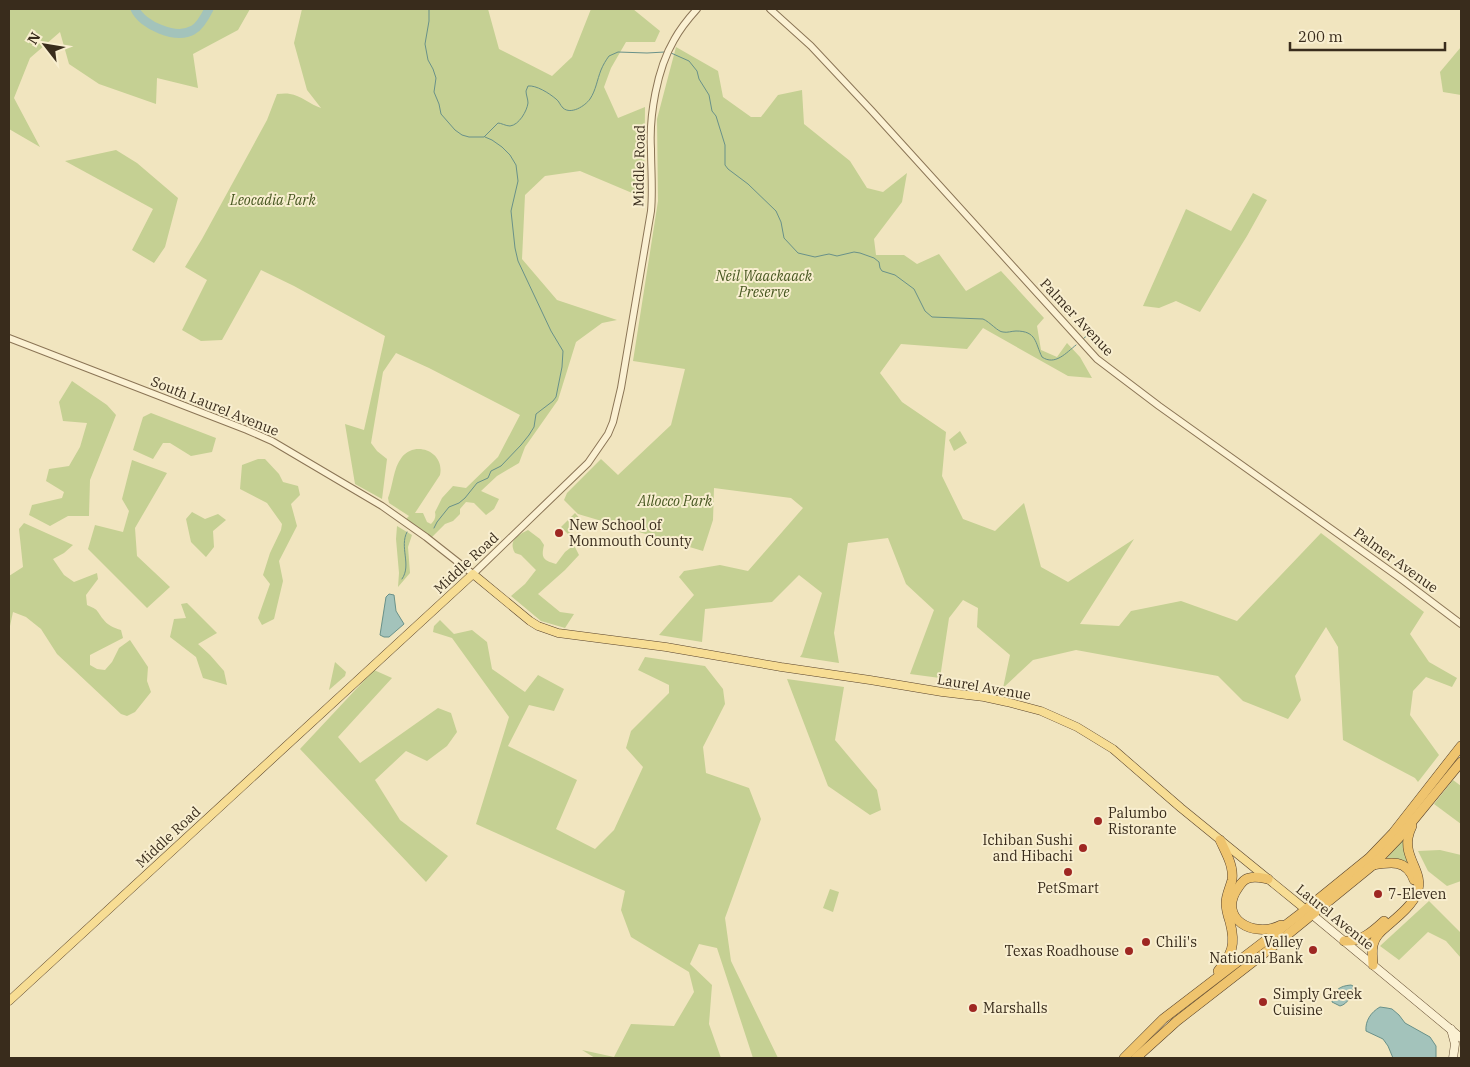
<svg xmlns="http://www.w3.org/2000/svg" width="1470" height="1067" viewBox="0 0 1470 1067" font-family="'IBM Plex Serif',serif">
<rect width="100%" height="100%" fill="#f1e5bf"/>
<!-- green -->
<g fill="#c5d093">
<polygon points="9,9 250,9 238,30 193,54 198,88 157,78 156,104 99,84 69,64 60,32 30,58 14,98 40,147 9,129"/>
<path d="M302,9H488L499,49L552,76L572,57L591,9H633L660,31L655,42H626L611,68L604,87L618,118L645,107L644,198L580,171L545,176L525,195L522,259L557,300L617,320L602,323L576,342L558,400L525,447L519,463L497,476L481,491L499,499L494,509L486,515L474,503L466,502L460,509V514L453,521L445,524L431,538L411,528L406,519L409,516L389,503L388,498C393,486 393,468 402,457C416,440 445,452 440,475L415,513H423L427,522L431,524C435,520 436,517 435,512L442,498L453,486L466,488L498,457L520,415L429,368L396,353L383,372L371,443L377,451L387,459L382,499L355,484L345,424L364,430L385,336L294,286L261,270L222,340L201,341L182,330L207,280L185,267L202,239L267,120L277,94C281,94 285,93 290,94C300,95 311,105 321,108L307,90L294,43Z"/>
<polygon points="676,47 718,71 723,97 751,117 761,117 778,95 802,90 804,124 850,161 867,188 883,192 907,173 902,202 874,239 876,255 904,255 917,264 939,254 966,291 1001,271 1044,318 1037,326 1041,350 1057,357 1067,343 1080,357 1092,378 1068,376 983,328 967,349 901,344 880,373 902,402 946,432 942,476 963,519 995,531 1024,503 1041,567 1068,582 1134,539 1080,624 1119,626 1131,611 1181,601 1237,621 1321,533 1424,612 1410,634 1429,662 1457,678 1452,687 1426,677 1413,691 1410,715 1439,755 1418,782 1415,778 1343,740 1338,647 1326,627 1295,676 1301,700 1288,719 1243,701 1218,676 1076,650 1033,660 1003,688 1010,655 977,627 978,608 963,600 949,618 940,678 910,674 934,610 906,584 888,538 848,543 834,633 839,663 800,657 802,654 822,593 799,575 772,602 705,609 702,642 659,635 694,595 679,577 684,571 720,565 748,571 803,508 791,498 714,488 713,520 703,551 578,514 564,500 567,493 601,459 618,475 671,425 685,369 633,361 658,201 657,119"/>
<polygon points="1461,47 1461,95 1443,92 1440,72"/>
<polygon points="116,150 137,163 178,198 165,247 154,263 132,250 153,209 65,161"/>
<polygon points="1253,193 1267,200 1247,236 1200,312 1176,301 1159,308 1143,306 1186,209 1231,231"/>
<polygon points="72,381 107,405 116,415 90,480 89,516 68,516 50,526 29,515 32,505 62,498 64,492 46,481 49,469 69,466 80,447 87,423 63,421 59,402"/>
<polygon points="151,413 216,438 212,452 191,456 170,443 163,443 153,459 133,450 143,417"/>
<polygon points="960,431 967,443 954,451 949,440"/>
<polygon points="258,459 265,459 279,474 283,482 298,486 300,495 291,504 297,526 279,561 283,581 274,619 262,625 258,618 270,584 263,575 270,553 281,530 282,524 267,503 240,489 242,465"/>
<polygon points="132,460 167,473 135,528 137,556 170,587 147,608 88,549 95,525 123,532 129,511 122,499"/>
<polygon points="192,512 205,519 218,514 226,520 213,531 214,547 206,557 191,542 186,519"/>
<polygon points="575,513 582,521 568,534 561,527"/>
<path d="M24,523L73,545L64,553L53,559L64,575L74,582L97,573L98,579L86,595L87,605C99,610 96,610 103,619C107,625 114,628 121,630L123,638L90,655V665L97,669L105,670L112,662L119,648L130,640L148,667L147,681L151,692L135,712L127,716L121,714L57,654L41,629L26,617L13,612L10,626L9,625V576L23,567L19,529Z"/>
<polygon points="397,526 412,535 408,547 410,573 398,587 399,573 396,539"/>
<path d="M528,530L540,539L544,545C541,558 543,560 556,564L565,552L574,545L579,555L565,570L538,594L560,612L574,614L565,628L541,621L511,596L525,584L536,570L521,555L515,553C508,540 518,535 528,530Z"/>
<polygon points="187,603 217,633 198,644 210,655 224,671 227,685 203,678 196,657 170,637 174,619 186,618 181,604"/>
<polygon points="440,620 454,634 472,630 487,642 492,669 525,692 538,675 564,689 554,711 529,705 508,746 577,780 556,829 595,849 614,830 643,767 626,748 631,731 669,693 669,685 638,670 645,657 705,666 723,689 725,704 703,747 706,773 749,788 761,819 725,918 731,961 778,1058 753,1058 717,948 699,944 690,964 712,985 709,1024 721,1058 595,1058 582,1050 614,1057 631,1024 674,1026 694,992 689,972 631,937 621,910 625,891 476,824 509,717 452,638 433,632 434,626"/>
<polygon points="335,662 346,672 345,676 329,690"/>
<polygon points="374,670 392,678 338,737 360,763 438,708 451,713 457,732 447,746 427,761 406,751 375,780 400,820 448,856 426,882 300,749"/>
<polygon points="787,679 844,687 835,740 877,790 881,810 870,815 828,786"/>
<polygon points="1453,780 1461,786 1461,824 1434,804"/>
<polygon points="1404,838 1413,869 1387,858"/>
<polygon points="1440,850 1461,855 1461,881 1447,886 1428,871 1418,851"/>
<polygon points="830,889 839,892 833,912 823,908"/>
<polygon points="1429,901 1461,933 1461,958 1446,941 1428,932 1399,960 1380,946"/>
</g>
<!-- water -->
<g fill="#a3c3bb" stroke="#699189">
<polygon points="389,594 394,595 396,611 404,624 389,637 384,637 380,635 386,597"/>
<path d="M1351,985L1353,986C1353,994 1348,1004 1340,1006L1332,1002C1334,990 1339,986 1351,985Z"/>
<path d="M1380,1007L1387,1008L1392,1009L1399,1015L1405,1023L1430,1037L1436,1046V1058H1393L1388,1046L1383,1039L1366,1031C1365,1021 1371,1012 1380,1007Z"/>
</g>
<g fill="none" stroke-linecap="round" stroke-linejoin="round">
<!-- stream -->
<g stroke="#699189" stroke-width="1">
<path d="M429,9V21L425,44L428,60L433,69L436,78L434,92L439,104L441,114L455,130L462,135L469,137H484L498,123C501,123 506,126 510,126C519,125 527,111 528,103C528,99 526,95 526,91L528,86C536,85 549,93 556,99C559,101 560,105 563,108C571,115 585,106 590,99C596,90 597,80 601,70C603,65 606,60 609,56L618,52L647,53L665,52"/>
<path d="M671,53L689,61L697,71L699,79L709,95L712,111L716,116L725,145V165L728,169L748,184L776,211L781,222L784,238L798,253L815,257L824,255L829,254L837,256L854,252L860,253L874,258L879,262L880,268L882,271L895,275L914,289L925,311L932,317L983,319C990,322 998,332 1003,332C1007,333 1012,331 1016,331C1037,331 1035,343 1042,357C1055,366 1066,353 1076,345"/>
<polyline points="1083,339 1091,332"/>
<polyline points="434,528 437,522 449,507 459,503 465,498 477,483 488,478 491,471 501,466 521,445 529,435 534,427 536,414 553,401 556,397 562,367 563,351 551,331 518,261 515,248 511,211 518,181 516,165 510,155 502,147 492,140 485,137"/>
<path d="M402,579C412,565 399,547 407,532"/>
</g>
<!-- river -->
<path stroke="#a3c3bb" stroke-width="9" d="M135,9C142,25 176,40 193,30C199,27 206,15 209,9"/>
<!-- tertiary casing -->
<g stroke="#8b7556" stroke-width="8">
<g id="tertiary">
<polyline points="770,9 811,46 871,110 1097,359 1159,406 1400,578 1461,624"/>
<path d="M9,338L247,430L272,441L382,506L426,537L473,574L588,463L608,434L613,422L621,388L651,211C653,190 651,170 651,149C649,116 657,69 674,40C680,29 688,19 697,9"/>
</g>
</g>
<!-- secondary casing -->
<g stroke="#6d563a" stroke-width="9">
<g id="secondary">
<polyline points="1309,912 1461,1038"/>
<polyline points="1451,1029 1455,1044 1453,1058"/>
</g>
</g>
<!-- primary casing -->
<g stroke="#58422b" stroke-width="9">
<polyline id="primary" points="9,1001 473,574 530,621 538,626 558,633 666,647 781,667 870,680 942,692 984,697 1007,702 1041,711 1077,727 1113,749 1181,808 1305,909"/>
</g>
<!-- trunk casing -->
<g stroke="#58422b" stroke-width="10">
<g id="trunk">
<path d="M1373,865C1390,862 1407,859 1414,880"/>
<path d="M1268,879C1262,878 1256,876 1249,878C1244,879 1241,883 1238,888C1217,918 1253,939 1281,925"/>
<path d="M1344,941C1361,942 1372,932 1384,921"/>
<path d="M1373,965C1373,958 1371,949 1374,942C1376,936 1381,931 1386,927C1396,918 1412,906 1417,893C1426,869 1397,856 1412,826"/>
<path d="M1218,971C1232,954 1236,945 1230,922C1228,916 1226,910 1226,903C1226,895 1230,888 1232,880C1234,866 1226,853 1220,840"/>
<polyline points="1124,1058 1163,1019 1300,914 1369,858 1393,833 1461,746"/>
<polyline points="1136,1058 1177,1021 1276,944 1373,865 1398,839 1461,762"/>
</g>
</g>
<!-- tertiary -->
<use href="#tertiary" stroke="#fbf1d3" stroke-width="6"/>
<!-- secondary -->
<use href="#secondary" stroke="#fbf1d3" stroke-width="8"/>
<!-- primary -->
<use href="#primary" stroke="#f7dd94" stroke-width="8"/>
<!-- trunk -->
<use href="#trunk" stroke="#efc46e" stroke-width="9"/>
</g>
<!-- markers -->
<g fill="#9e2722" stroke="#f8eecf" stroke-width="2">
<circle cx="559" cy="533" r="5"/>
<circle cx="1098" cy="821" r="5"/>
<circle cx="1083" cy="848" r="5"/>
<circle cx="1068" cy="872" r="5"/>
<circle cx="1378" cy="894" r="5"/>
<circle cx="1146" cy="942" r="5"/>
<circle cx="1313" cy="950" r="5"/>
<circle cx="1129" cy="951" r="5"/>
<circle cx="1263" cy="1002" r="5"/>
<circle cx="973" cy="1008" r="5"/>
</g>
<g text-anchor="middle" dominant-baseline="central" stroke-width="4" stroke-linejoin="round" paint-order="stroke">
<!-- street labels -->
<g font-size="14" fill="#392c1c" stroke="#f8eecf">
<text transform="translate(639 166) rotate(-89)">Middle Road</text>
<text transform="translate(1077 317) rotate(47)">Palmer Avenue</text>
<text transform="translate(215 406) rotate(22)">South Laurel Avenue</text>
<text transform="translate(1396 560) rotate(36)">Palmer Avenue</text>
<text transform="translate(466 563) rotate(-43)">Middle Road</text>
<text transform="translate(984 687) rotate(10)">Laurel Avenue</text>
<text transform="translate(168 837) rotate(-43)">Middle Road</text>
<text transform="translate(1335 917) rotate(39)">Laurel Avenue</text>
</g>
<!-- park labels -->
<g font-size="14" font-style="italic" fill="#475721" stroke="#f8eecf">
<text x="273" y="200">Leocadia Park</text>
<text x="764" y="276">Neil Waackaack<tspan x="764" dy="16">Preserve</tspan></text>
<text x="675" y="501">Allocco Park</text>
</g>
<!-- poi labels -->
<g font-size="14" fill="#392c1c" stroke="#f8eecf" text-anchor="start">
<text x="569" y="525">New School of<tspan x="569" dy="16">Monmouth County</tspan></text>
<text x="1108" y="813">Palumbo<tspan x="1108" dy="16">Ristorante</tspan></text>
<text x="1073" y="840" text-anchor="end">Ichiban Sushi<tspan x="1073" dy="16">and Hibachi</tspan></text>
<text x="1068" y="888" text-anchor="middle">PetSmart</text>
<text x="1388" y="894">7-Eleven</text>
<text x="1156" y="942">Chili's</text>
<text x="1303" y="942" text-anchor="end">Valley<tspan x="1303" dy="16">National Bank</tspan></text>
<text x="1119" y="951" text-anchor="end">Texas Roadhouse</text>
<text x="1273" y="994">Simply Greek<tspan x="1273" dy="16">Cuisine</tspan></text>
<text x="983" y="1008">Marshalls</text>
</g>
</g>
<!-- border -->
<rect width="1470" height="1067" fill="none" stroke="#392c1c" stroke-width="20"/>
<!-- north arrow -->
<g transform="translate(45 45) rotate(301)" stroke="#f8eecf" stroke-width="4" paint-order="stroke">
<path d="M0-4L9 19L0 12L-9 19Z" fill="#392c1c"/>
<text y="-8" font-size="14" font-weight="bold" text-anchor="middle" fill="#392c1c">N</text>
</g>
<!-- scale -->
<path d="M1290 42v8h155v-8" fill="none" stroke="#392c1c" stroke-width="2.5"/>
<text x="1298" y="42" font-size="15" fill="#392c1c" stroke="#f8eecf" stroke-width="4" paint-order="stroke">200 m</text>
</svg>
